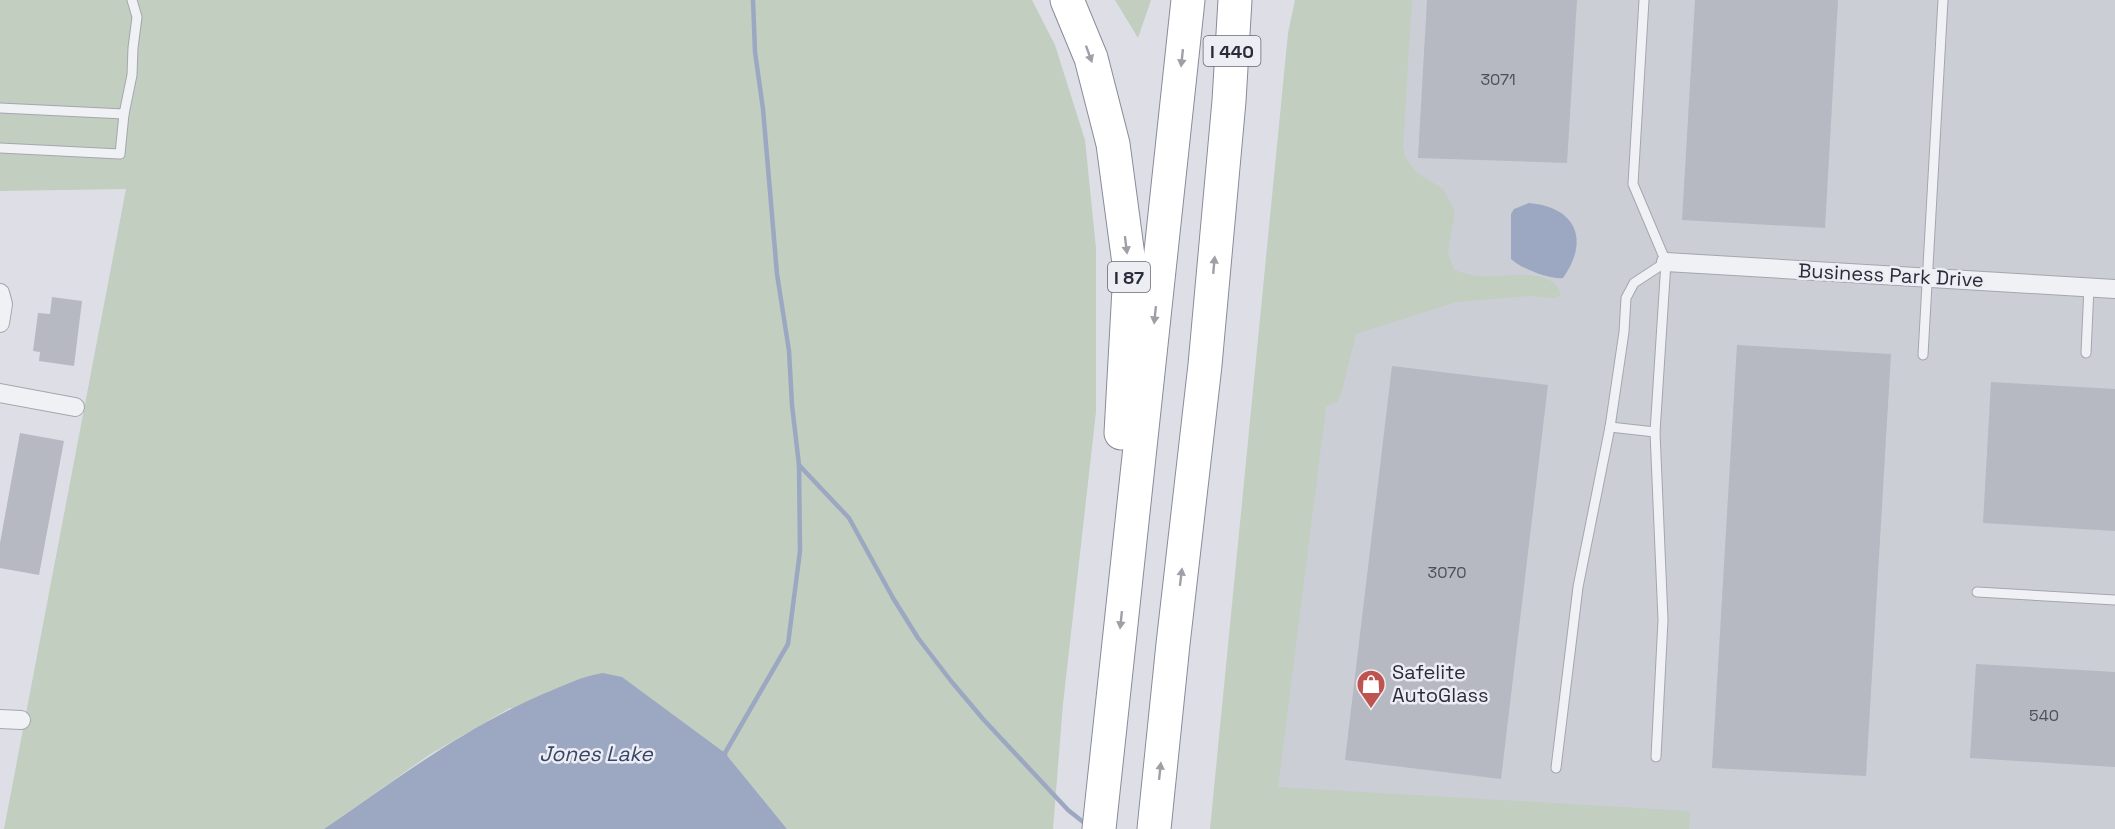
<svg xmlns="http://www.w3.org/2000/svg" width="2115" height="829" viewBox="0 0 2115 829" font-family="'Space Grotesk',sans-serif">
<rect width="100%" height="100%" fill="#dedfe6"/>
<!-- built -->
<polygon fill="#ccced6" points="1334,0 2115,0 2115,829 1251,829"/>
<!-- green -->
<g fill="#c1cec0">
<polygon points="0,0 1032,0 1055,45 1085,140 1096,248 1096,412 1063,704 1053,829 787,829 725,753 510,708 429,755 324,829 4,829 126,189 0,191"/>
<polygon points="1115,0 1151,0 1138,38"/>
<path d="M1295,0H1412L1403,145L1405,157L1417,173L1443,189L1455,211L1448,253L1454,270C1461,272 1470,275 1477,276C1499,279 1554,264 1561,295L1554,298L1529,296L1456,302L1356,334L1342,391L1338,401L1326,407L1278,787L1690,811L1689,829H1210L1288,33Z"/>
</g>
<!-- water -->
<g fill="#9ca8c2">
<path d="M1529,203C1576,207 1590,240 1563,278C1550,280 1520,268 1511,259V214L1514,209Z"/>
<path d="M603,673L622,677L725,753L787,829H324C395,780 464,728 543,694C563,686 582,676 603,673Z"/>
</g>
<g fill="none" stroke-linecap="round" stroke-linejoin="round">
<!-- stream -->
<g stroke="#9ca8c2" stroke-width="4.5">
<polyline points="799,465 849,518 893,598 918,638 951,681 983,719 1068,810 1087,825"/>
<polyline points="725,757 725,753 788,644 800,551 799,465 792,405 789,351 777,274 763,109 755,52 753,0"/>
</g>
</g>
<!-- building -->
<g fill="#b6b8c2">
<polygon points="1427,0 1577,0 1567,163 1418,158"/>
<polygon points="1695,0 1838,0 1825,228 1682,220"/>
<polygon points="52,297 82,301 74,366 39,361 40,352 33,351 38,313 50,314"/>
<polygon points="1737,345 1891,354 1866,776 1712,768"/>
<polygon points="1392,366 1548,385 1501,779 1345,760"/>
<polygon points="1991,382 2115,389 2115,531 1983,523"/>
<polygon points="20,433 64,441 39,575 0,568 0,543"/>
<polygon points="1976,664 2115,672 2115,767 1970,758"/>
</g>
<g fill="none" stroke-linecap="round" stroke-linejoin="round">
<!-- service casing -->
<g stroke="#a4a6af" stroke-width="11">
<g id="service">
<polyline points="0,108 124,114 132,75 133,48 137,17 132,0"/>
<polyline points="0,148 120,154 124,114"/>
<polyline points="2086,353 2089,287"/>
<polyline points="1923,355 1943,0"/>
<polyline points="1610,427 1655,432 1666,262 1633,184 1644,0"/>
<polyline points="1655,432 1663,620 1656,757"/>
<polyline points="1977,592 2115,600"/>
<polyline points="1556,768 1578,587 1610,427 1624,332 1626,298 1634,283 1666,262"/>
</g>
</g>
<!-- minor casing -->
<g stroke="#a4a6af" stroke-width="20">
<g id="minor">
<polyline points="1666,262 2115,289"/>
<polyline points="0,293 3,304 0,323"/>
<polyline points="0,393 75,407"/>
<polyline points="0,719 21,720"/>
</g>
</g>
<!-- motorway casing -->
<g stroke="#878b9a" stroke-width="35">
<g id="motorway">
<polyline points="1067,0 1091,58 1113,144 1130,271 1121,433"/>
<polyline points="1099,829 1188,0"/>
<polyline points="1154,829 1173,644 1205,365 1229,101 1235,0"/>
</g>
</g>
<!-- service -->
<use href="#service" stroke="#f0f1f4" stroke-width="9"/>
<!-- minor -->
<use href="#minor" stroke="#f0f1f4" stroke-width="18"/>
<!-- motorway -->
<use href="#motorway" stroke="#fff" stroke-width="33"/>
</g>
<!-- one-way arrows -->
<defs><path id="oneway-solid" d="M-6-.8H1V-3.2L6.5 0L1 3.2V.8H-6Z" transform="scale(1.5)"/></defs>
<g fill="#9fa0a6">
<use href="#oneway-solid" transform="translate(1089 54) rotate(70)"/>
<use href="#oneway-solid" transform="translate(1182 58) rotate(96)"/>
<use href="#oneway-solid" transform="translate(1126 245) rotate(83)"/>
<use href="#oneway-solid" transform="translate(1214 265) rotate(-85)"/>
<use href="#oneway-solid" transform="translate(1155 315) rotate(96)"/>
<use href="#oneway-solid" transform="translate(1181 577) rotate(-83)"/>
<use href="#oneway-solid" transform="translate(1121 620) rotate(96)"/>
<use href="#oneway-solid" transform="translate(1160 771) rotate(-84)"/>
</g>
<!-- icons -->
<defs>
<g id="shop-pin" transform="scale(1.5)"><path d="M0 17L-7.5 6A9.5 9.5 0 1 1 7.5 6Z" fill="#be5350" stroke="#edeef3"/><path d="M-5-2.5h2.3a2.7 3.5 0 0 1 5.4 0H5L5.5 6h-11ZM-1.5-2.5h3a1.5 2.3 0 0 0-3 0Z" fill="#fff"/></g>
</defs>
<g fill-rule="evenodd">
<use href="#shop-pin" x="1371" y="684"/>
</g>
<g text-anchor="middle" dominant-baseline="central" stroke-width="5" stroke-linejoin="round" paint-order="stroke">
<!-- number labels -->
<g font-size="16" fill="#4c4f5c">
<text x="1498" y="79">3071</text>
<text x="1447" y="572">3070</text>
<text x="2044" y="715">540</text>
</g>
<!-- shield labels -->
<g fill="#edeef3" stroke="#646672" stroke-width="1.5">
<rect x="1203.5" y="36" width="57" height="30" rx="4.5"/>
<rect x="1108" y="262" width="42" height="30" rx="4.5"/>
</g>
<g font-size="18" font-weight="bold" fill="#292c3a">
<text x="1232" y="51">I 440</text>
<text x="1129" y="277">I 87</text>
</g>
<!-- street labels -->
<g font-size="20" fill="#292c3a" stroke="#edeef3">
<text transform="translate(1891 275) rotate(3)">Business Park Drive</text>
</g>
<!-- poi labels -->
<g font-size="20" fill="#292c3a" stroke="#edeef3" text-anchor="start">
<text x="1392" y="672">Safelite<tspan x="1392" dy="23">AutoGlass</tspan></text>
</g>
<!-- water labels -->
<g font-size="21" font-style="italic" fill="#384569" stroke="#edeef3">
<text x="596" y="753">Jones Lake</text>
</g>
</g>
</svg>
